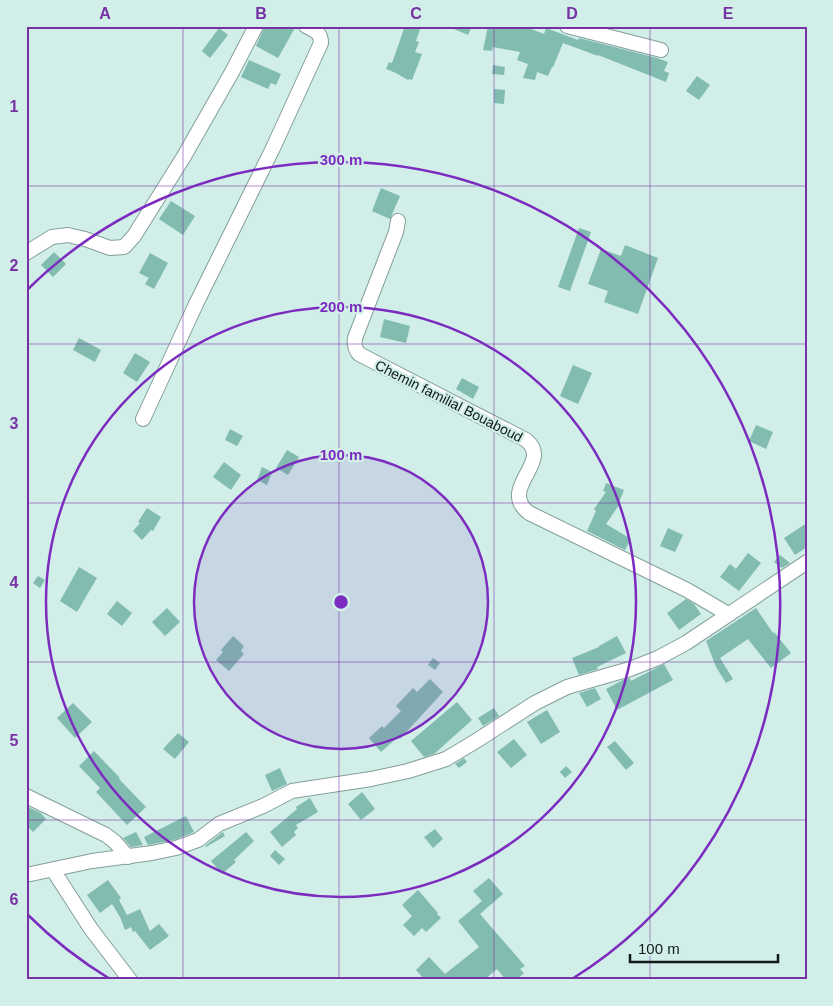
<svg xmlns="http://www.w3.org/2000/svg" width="833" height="1006" viewBox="0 0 833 1006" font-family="Helvetica,sans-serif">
<rect width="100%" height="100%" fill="#d1eee8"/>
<!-- building -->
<g fill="#82bbb0">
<polygon points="265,26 296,26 278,58 256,46"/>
<polygon points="405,26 421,26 416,41 419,42 415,52 422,54 412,80 409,79 408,80 396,73 386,69 389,62 392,63"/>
<polygon points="447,26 472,26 468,35"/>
<polygon points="488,26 523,26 544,34 546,28 578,40 579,38 657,58 668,62 664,71 669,73 666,82 598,55 598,56 563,43 553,67 552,67 548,76 537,72 535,80 523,78 528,64 517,60 520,52 493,47 492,51 483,50"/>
<polygon points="219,28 228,35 210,58 202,51"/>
<polygon points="249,60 281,74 276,85 271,83 268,89 241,77"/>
<polygon points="493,65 505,67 504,75 492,74"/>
<polygon points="697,76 710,85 699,100 686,91"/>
<polygon points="494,89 505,90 504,104 494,103"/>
<polygon points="381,188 400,196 390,219 372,211"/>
<polygon points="171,201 195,216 183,235 159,219"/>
<polygon points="579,228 591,232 570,291 558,287"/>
<polygon points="625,245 658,258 638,314 604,302 608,291 588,284 601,249 621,256"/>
<polygon points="54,252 66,264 53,277 41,265"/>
<polygon points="150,253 168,263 154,289 145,284 149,278 139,273"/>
<polygon points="384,319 410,326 406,343 380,337"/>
<polygon points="79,338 101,350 95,362 73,350"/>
<polygon points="135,353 150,362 137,382 123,373"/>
<polygon points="573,365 592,373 578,404 560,396"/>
<polygon points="462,378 479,387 473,399 456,389"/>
<polygon points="756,425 773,432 766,449 749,441"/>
<polygon points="230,429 243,436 237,446 225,440"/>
<polygon points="287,450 299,457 288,475 276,468"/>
<polygon points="224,462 241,475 231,490 213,477"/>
<polygon points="262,467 272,472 267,485 257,480"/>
<polygon points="606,483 624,490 618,505 619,505 606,524 631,539 625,550 587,531 596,511 594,509 606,492 603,491"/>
<polygon points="147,508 161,517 153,531 151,530 142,540 133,531 140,523 138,522"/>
<polygon points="807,523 807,547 795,555 784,538"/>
<polygon points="668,528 683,535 675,552 660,546"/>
<polygon points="748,553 761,563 739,591 720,577 730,564 736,569"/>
<polygon points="780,555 790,563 782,568 774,562"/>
<polygon points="79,567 97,578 77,612 60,601"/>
<polygon points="38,576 45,580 40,588 33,583"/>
<polygon points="686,599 694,604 701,614 679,630 667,613"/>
<polygon points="117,601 132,613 122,626 107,614"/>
<polygon points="167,608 180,622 165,636 152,622"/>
<polygon points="756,608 773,633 774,632 791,653 771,668 748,639 720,658 733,679 726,683 716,667 706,641"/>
<polygon points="233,636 244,646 241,651 244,654 229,671 216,660 223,652 221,650"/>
<polygon points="617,636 626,653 597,667 598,669 579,675 572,658 599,647 599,646"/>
<polygon points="433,658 440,663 435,670 428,665"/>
<polygon points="664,664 673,680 617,710 606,689 623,680 630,678 631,681"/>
<polygon points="430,679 443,692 400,739 398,737 381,752 369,738 382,726 384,728 401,711 396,706 413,688 417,692"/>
<polygon points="595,688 601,699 587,707 579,693"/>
<polygon points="457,702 472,720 434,754 424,757 411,741"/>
<polygon points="73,703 92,722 75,738 57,718"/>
<polygon points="494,708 499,716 483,726 478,718"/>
<polygon points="547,710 560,732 541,744 527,722"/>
<polygon points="178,733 189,742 175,759 163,749"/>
<polygon points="514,739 527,755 511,768 497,752"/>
<polygon points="615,741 634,763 626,770 607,747"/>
<polygon points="94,751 120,778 119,779 146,807 127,825 96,792 100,788 79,766"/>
<polygon points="464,758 467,762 459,768 455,764"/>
<polygon points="566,766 572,772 565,778 560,772"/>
<polygon points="280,768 287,784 272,791 265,775"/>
<polygon points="362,792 375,809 361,820 348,804"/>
<polygon points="310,798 318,812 296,825 298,828 294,832 296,835 282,847 270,832 297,809 296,807"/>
<polygon points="28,807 41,813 46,819 33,832 26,825 26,809"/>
<polygon points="186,816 194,832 174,840 148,845 144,837"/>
<polygon points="435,829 443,839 433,848 424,837"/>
<polygon points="136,832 143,845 131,847 123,838"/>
<polygon points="223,832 225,836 206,847 205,846"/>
<polygon points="246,832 254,841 234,860 236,862 222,874 211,861"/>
<polygon points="275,850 285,859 279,865 270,856"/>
<polygon points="489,878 503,894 480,914 525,966 520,969 524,973 516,980 506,980 497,969 484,980 425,980 416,970 429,957 445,974 479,947 458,921 482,901 473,891"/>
<polygon points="108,880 121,898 119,900 127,915 140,909 150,931 159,924 169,936 150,950 135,931 133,932 131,927 125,930 120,917 112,904 100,913 87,895"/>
<polygon points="418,890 438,913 437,914 441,918 426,932 422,928 414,936 403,925 412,916 402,905"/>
</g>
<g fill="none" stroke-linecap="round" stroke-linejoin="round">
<!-- minor casing -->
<g stroke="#849f9a" stroke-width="16">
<g id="minor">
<polyline points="567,26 661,50"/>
<path d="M398,221L396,232L355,338C354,345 355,349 359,354L526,440C554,462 497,488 529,513L687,590L728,614"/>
<polyline points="26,253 52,237 68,235 85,239 110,248 124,247 134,236 183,158 232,72 256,26"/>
<path d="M143,419L196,304L273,148L321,43C321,32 315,31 306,26"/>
<polyline points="26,796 106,835 115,842 128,857"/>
<polyline points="53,870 91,929 130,980"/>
<polyline points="26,875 92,861 152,853 176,848 198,840 219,824 263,806 292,791 371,779 408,771 446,759 476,741 535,703 567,687 630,669 658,658 686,643 807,562"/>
</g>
</g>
<!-- minor -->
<use href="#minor" stroke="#fff" stroke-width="14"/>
</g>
<!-- grid -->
<path fill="none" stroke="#7731a4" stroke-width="1" stroke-opacity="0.55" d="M183,26V980M339,26V980M494,26V980M650,26V980M26,186H807M26,344H807M26,503H807M26,662H807M26,820H807"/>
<!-- distance rings -->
<circle cx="341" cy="602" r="147" fill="#7b2cbf" fill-opacity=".12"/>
<g fill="none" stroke="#7b2cbf" stroke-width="2.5">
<circle cx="341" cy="602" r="147"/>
<circle cx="341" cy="602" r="295"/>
<path d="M110 979A442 442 0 0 1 28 915M28 289A442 442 0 1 1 572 979"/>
</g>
<g text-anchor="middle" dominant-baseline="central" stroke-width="4.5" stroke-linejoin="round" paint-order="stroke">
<!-- street labels -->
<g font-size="14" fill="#101a18" stroke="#d1eee8">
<text transform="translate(449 401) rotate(27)">Chemin familial Bouaboud</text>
</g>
</g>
<circle cx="341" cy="602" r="8" fill="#7b2cbf" stroke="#d1eee8" stroke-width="2.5"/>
<g font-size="15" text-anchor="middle" font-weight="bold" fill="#7b2cbf" stroke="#d1eee8" stroke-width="4.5" stroke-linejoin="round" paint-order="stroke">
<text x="341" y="165">300 m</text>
<text x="341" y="312">200 m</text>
<text x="341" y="460">100 m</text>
</g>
<!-- border -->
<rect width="833" height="1006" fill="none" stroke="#d1eee8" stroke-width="55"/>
<!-- scale -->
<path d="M630 954v8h148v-8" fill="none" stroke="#101a18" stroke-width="2.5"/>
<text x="638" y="954" font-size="15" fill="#101a18" stroke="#d1eee8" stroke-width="4" paint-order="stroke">100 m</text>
<rect x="28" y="28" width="778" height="950" fill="none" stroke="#7731a4" stroke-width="2"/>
<g font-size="16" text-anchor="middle" font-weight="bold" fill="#7731a4">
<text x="105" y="19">A</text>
<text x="261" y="19">B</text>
<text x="416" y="19">C</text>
<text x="572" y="19">D</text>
<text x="728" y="19">E</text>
<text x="14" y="112">1</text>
<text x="14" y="271">2</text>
<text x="14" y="429">3</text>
<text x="14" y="588">4</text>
<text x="14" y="746">5</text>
<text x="14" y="905">6</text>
</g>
</svg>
